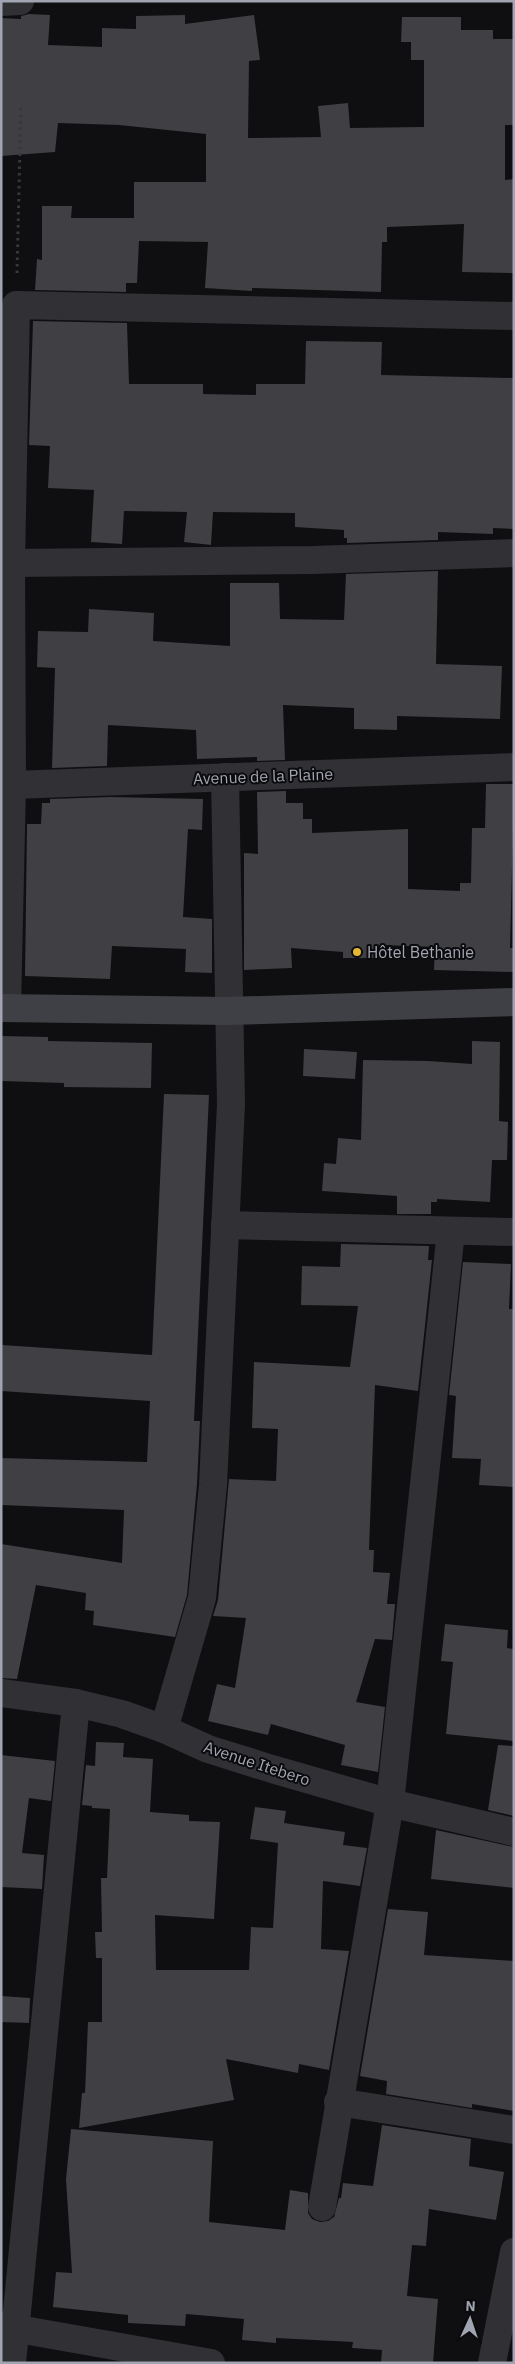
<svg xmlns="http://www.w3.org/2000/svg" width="515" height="2364" viewBox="0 0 515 2364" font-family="'IBM Plex Sans',sans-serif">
<rect width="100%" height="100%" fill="#0f0f11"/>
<!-- building -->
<g fill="#3f3f44">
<polygon points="29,14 50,15 48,45 102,47 102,28 136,29 136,16 185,15 185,24 254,15 260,60 249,61 248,138 321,137 318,106 348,103 350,128 424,127 424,60 411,60 411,42 401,42 402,17 461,17 461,30 493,30 493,39 514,39 514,125 505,125 505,180 514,179 514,273 462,272 464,224 387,227 387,242 382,242 381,292 252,288 252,291 205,288 208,242 139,241 137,283 126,283 126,292 35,290 37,259 42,260 42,206 72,206 71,218 134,218 134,182 206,182 206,134 119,125 58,123 55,152 1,156 1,18 21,19 21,16"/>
<polygon points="33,321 127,323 129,384 203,384 203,394 256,395 256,384 305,384 306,341 382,342 381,375 514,378 514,529 493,528 493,534 438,532 438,540 347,543 347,538 344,538 344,530 295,527 295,513 213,512 211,545 184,542 187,512 124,511 122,544 91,542 94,490 48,488 50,446 29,445"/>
<polygon points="438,571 436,664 502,666 500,719 397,716 397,730 354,729 354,708 283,705 285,760 257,761 257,757 197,759 196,730 108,725 107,766 52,768 55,668 37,667 38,631 88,632 89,609 154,613 153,641 230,646 230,583 279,583 280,619 344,620 346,574"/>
<polygon points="486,784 514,784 510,948 514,948 514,972 434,970 435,947 382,945 382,958 343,958 343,952 291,948 292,968 244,970 244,853 258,854 257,792 286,791 286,803 303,803 303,819 312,819 312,833 408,829 408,889 460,891 460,883 471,883 472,828 485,828"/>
<polygon points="110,797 203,799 202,830 188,829 183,917 212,919 212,973 185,972 186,949 112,946 110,979 25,976 27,824 41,824 42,803 50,803 50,799"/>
<polygon points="1,1036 48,1037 48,1041 152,1043 151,1088 64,1087 64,1083 1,1081"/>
<polygon points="472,1041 500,1042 499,1121 508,1122 507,1160 492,1160 490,1202 437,1199 437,1202 431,1202 431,1214 397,1214 397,1196 322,1191 324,1163 336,1164 338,1138 361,1140 363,1060 428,1061 472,1064"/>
<polygon points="304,1049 357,1052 355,1079 303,1076"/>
<polygon points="164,1094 209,1095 194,1421 200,1421 197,1484 187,1595 175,1637 93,1625 94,1611 85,1610 86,1593 36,1585 17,1679 1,1678 1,1544 122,1563 124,1510 1,1505 1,1458 147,1462 150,1401 1,1391 2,1345 152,1355"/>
<polygon points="341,1244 429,1246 428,1260 432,1260 418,1391 375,1385 369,1550 374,1550 373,1572 390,1573 387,1604 395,1604 392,1640 375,1639 356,1702 385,1707 378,1772 341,1765 345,1745 271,1724 268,1735 208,1721 217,1684 235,1688 246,1618 213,1616 218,1600 229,1479 276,1481 278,1429 252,1428 254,1362 350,1367 358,1306 301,1305 302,1266 340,1267"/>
<polygon points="463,1262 511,1264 509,1309 514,1309 514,1487 479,1485 481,1459 452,1458 456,1396 449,1395"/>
<polygon points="445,1624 508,1630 507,1648 514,1649 514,1741 446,1734 453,1662 441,1661"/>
<polygon points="96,1742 124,1743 123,1757 153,1759 150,1812 189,1815 189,1821 220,1822 214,1919 155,1915 156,1970 249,1970 251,1927 273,1928 278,1843 250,1839 255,1807 286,1811 284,1823 345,1832 343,1845 367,1848 360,1886 323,1881 321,1949 349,1951 329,2070 299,2064 298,2073 226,2059 234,2100 79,2128 82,2093 85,2093 88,2022 102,2022 102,1958 96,1958 95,1932 102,1932 101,1878 107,1878 110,1809 92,1808 92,1806 82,1805 86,1765 95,1766"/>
<polygon points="498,1745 514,1746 514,1816 488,1810"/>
<polygon points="1,1755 55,1761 51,1801 29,1798 22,1853 44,1855 42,1889 1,1887"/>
<polygon points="436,1830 514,1847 514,1888 431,1879"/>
<polygon points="388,1909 428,1912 424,1955 514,1961 514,2111 472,2104 472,2108 386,2094 387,2081 360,2076"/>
<polygon points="1,1996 30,1998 29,2023 1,2022"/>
<polygon points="382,2125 471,2139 469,2166 504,2172 496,2220 429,2209 426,2246 412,2245 407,2296 438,2299 433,2363 381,2363 382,2350 352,2348 353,2342 276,2338 276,2343 242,2340 244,2319 186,2314 185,2326 128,2323 128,2315 53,2307 56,2272 72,2273 66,2179 71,2129 213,2141 209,2222 285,2230 290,2190 308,2193 308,2213 312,2219 320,2222 328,2221 334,2217 339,2198 341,2198 343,2183 373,2186"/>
</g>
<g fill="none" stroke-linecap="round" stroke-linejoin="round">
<!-- path -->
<polyline stroke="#37383c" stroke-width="3" stroke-dasharray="2.5 4" stroke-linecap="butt" points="17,273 21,104"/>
<!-- street -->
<g stroke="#313135" stroke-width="28">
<polyline points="1,2 20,1"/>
<polyline points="11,563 313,560 514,553"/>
<polyline points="12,785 514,767"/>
<polyline points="7,1008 12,785 11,563 16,305 514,316"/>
<polyline points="225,1225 514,1232"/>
<polyline points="1,1693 76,1703 122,1714 164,1729 208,1749 272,1769 390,1803 514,1832"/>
<polyline points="164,1729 202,1598 213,1485 231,1104 225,777"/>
<polyline points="338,2102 514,2130"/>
<polyline points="322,2207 390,1803 451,1231"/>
<polyline points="1,2326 211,2363"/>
<polyline points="12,2363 76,1703"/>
<polyline points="492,2363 514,2252"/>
</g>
<!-- secondary -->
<polyline stroke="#3f4045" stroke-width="28" points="1,1008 228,1011 514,1002"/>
</g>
<!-- markers -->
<circle fill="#e7b731" stroke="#0b0a0c" stroke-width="2" cx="357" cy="952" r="5"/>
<g text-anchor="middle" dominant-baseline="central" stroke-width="4" stroke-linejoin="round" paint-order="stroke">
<!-- street labels -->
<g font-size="16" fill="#a1a5b1" stroke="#0b0a0c">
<text transform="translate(263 776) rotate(-2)">Avenue de la Plaine</text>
<text transform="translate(257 1763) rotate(18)">Avenue Itebero</text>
</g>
<!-- poi labels -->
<g font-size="16" fill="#a1a5b1" stroke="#0b0a0c" text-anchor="start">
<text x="367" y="952">Hôtel Bethanie</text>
</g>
</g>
<!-- border -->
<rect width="515" height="2364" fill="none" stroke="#a1a5b1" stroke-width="5"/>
<!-- north arrow -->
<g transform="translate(470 2319) rotate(3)" stroke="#0b0a0c" stroke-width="4" paint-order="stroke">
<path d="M0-4L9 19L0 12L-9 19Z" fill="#a1a5b1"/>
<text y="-8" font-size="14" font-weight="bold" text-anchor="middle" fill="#a1a5b1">N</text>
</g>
</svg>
